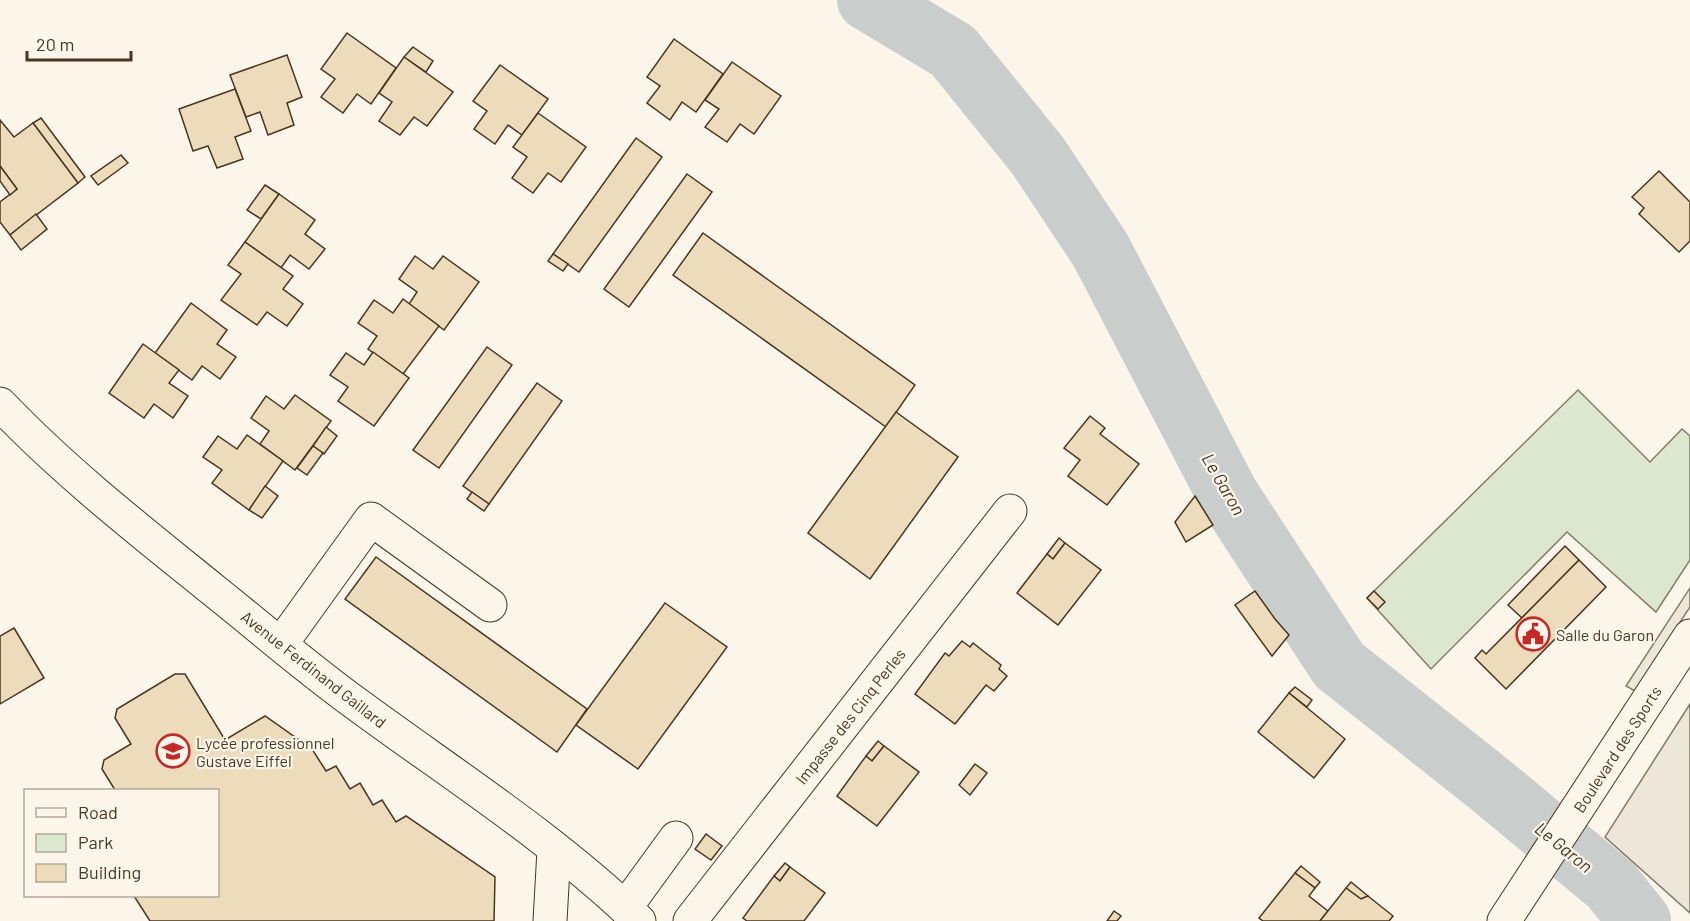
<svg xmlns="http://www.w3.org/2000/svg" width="1690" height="921" viewBox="0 0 1690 921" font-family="Barlow,sans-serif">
<rect width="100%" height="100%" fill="#fbf6e9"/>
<!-- green -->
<polygon fill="#dce7d0" stroke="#887966" stroke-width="1.5" points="1578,390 1650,462 1682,429 1690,436 1690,560 1656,612 1567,532 1431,669 1367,598"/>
<!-- parking -->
<g fill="#ede7d9" stroke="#887966" stroke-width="1.5">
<polygon points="1690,588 1690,607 1635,691 1626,686"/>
<polygon points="1690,704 1690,913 1605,837"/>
</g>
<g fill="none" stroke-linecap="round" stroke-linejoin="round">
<!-- river -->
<polyline stroke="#c9cecd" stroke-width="62" points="868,0 953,51 1038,156 1101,251 1228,495 1339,665 1488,783 1611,885 1640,921"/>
</g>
<!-- building -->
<g fill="#ecdcbc" stroke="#4a3520" stroke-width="1.5">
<polygon points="347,33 396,68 371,104 357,94 343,113 321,97 335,79 321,69"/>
<polygon points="674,39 723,74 696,112 682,102 670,120 647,103 660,86 647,77"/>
<polygon points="413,47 433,61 426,72 404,57"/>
<polygon points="287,55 302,97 287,103 294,125 268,135 260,112 246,117 230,75"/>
<polygon points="404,57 453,92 427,126 414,117 400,135 379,121 392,102 379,93"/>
<polygon points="732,62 781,96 754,134 740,124 727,142 705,127 719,109 705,100"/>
<polygon points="500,65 548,99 522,135 508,125 495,144 474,129 487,111 473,101"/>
<polygon points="235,89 251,131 235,137 243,159 217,168 208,146 193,151 179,109"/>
<polygon points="538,113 586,147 561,182 548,173 533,193 512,178 527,157 513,147"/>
<polygon points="41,118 85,177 78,183 33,123"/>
<polygon points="0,120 14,137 33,123 78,183 10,235 0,222 0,202 17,189 0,166"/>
<polygon points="636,138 662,157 579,272 553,254"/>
<polygon points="121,155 128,163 98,185 91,176"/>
<polygon points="0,166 17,189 10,195 0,181"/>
<polygon points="1659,171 1690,202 1690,241 1679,252 1639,214 1644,208 1632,197"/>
<polygon points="687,174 712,192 629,307 604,289"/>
<polygon points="265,185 279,194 261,219 247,210"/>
<polygon points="279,194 315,220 305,234 325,249 309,269 290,255 281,268 245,242"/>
<polygon points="36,214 47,229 21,250 10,235"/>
<polygon points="703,233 915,385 886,427 673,275"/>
<polygon points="245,242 293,276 283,289 303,304 287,326 267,312 257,325 221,300 241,274 228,265"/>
<polygon points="553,254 568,264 563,271 548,261"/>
<polygon points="415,256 433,269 443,256 479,282 444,330 409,304 417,292 399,279"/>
<polygon points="403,299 439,326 403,374 368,349 377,336 358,323 374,300 393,313"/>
<polygon points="191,303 227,330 217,344 236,357 220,379 202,366 192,380 155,353"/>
<polygon points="143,344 179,370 169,383 188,396 173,418 154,404 144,418 109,393"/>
<polygon points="487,347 512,365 439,468 413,450"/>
<polygon points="373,352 409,378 374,426 338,401 348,387 330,375 346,353 364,365"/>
<polygon points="537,383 562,401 489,504 463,486"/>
<polygon points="295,395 331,421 295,470 260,444 269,431 251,418 266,396 284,409"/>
<polygon points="896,412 958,457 870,579 808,533"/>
<polygon points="1090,416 1105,428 1100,434 1139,464 1107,505 1068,476 1080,460 1064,448"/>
<polygon points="326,427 337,436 324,454 313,446"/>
<polygon points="247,435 283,461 249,510 212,483 222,470 203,457 218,436 237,449"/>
<polygon points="313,446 323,453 307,475 297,468"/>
<polygon points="265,486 278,496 262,518 249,510"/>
<polygon points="472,492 489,504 484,511 467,499"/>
<polygon points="1195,496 1213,525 1186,542 1175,522"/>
<polygon points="1059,538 1065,543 1053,559 1047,554"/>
<polygon points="1065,543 1101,570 1058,625 1017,593 1047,554 1053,559"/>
<polygon points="1565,546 1579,560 1522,618 1508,605"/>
<polygon points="376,557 587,709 557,752 345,599"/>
<polygon points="1579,560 1606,587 1506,689 1475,658 1482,650 1486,654"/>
<polygon points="1255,591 1275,619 1289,635 1272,656 1235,605"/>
<polygon points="1374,591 1385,602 1378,609 1367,598"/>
<polygon points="665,603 727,647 638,769 576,725"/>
<polygon points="14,628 44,678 0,704 0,636"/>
<polygon points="962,641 970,647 973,643 1001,665 999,669 1007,676 994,691 986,685 955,724 915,694 945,653 949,656"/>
<polygon points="175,674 185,674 225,740 265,716 312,749 326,771 336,766 350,789 360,783 373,805 382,800 396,822 406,816 495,877 494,921 150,921 134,896 218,896 218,790 115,790 102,769 104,760 131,744 115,718 117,709"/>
<polygon points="1295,687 1312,700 1307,707 1289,693"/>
<polygon points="1289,693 1345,739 1314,778 1258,732"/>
<polygon points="878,741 884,746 872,761 866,756"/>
<polygon points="884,746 919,772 877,826 837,796 866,756 872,761"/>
<polygon points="975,764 987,773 970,795 959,785"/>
<polygon points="706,834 722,846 711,860 695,849"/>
<polygon points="785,863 790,867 780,881 774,876"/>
<polygon points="1301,866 1320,882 1315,888 1295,873"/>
<polygon points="790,867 825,893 804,921 747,921 743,918 774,876 780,881"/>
<polygon points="1295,873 1315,888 1309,896 1328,911 1320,921 1263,921 1259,918"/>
<polygon points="1351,882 1368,896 1361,899 1346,888"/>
<polygon points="1346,888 1361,899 1368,896 1393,916 1389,921 1320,921"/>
<polygon points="1114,911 1121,916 1117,921 1107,921"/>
</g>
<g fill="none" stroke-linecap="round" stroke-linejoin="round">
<!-- minor casing -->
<g stroke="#4a3520" stroke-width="35">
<g id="minor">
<path d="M0,404C65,472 139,530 212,589C261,628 308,669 358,705C453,775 554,839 639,921"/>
<polyline points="281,644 371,519 490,605"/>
<polyline points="625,908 676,838"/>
<polyline points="550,921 554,850"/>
<polyline points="690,921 1010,511"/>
<polyline points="1504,921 1690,636"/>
</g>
</g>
<!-- minor -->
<use href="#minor" stroke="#fbf6e9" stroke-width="33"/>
</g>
<!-- icons -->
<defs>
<g id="civic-ring" transform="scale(1.725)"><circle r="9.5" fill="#fbf6e9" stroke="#c62828" stroke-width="1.5"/><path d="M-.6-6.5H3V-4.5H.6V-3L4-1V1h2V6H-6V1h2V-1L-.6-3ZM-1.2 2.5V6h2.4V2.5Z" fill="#c62828"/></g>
<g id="school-ring" transform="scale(1.725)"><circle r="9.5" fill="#fbf6e9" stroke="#c62828" stroke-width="1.5"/><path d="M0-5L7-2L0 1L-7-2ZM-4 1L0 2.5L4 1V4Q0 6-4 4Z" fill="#c62828"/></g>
</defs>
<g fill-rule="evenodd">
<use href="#civic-ring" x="1533" y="634"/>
<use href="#school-ring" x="173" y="751"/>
</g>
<g text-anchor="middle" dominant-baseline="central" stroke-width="4.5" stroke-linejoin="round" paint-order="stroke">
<!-- poi labels -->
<g font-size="16" fill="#4a3520" stroke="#fbf6e9" text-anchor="start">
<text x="1556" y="634">Salle du Garon</text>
<text x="196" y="742">Lycée professionnel<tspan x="196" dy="18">Gustave Eiffel</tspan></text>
</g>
<!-- street labels -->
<g font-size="16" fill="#4a3520" stroke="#fbf6e9">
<text transform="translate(314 669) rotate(38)">Avenue Ferdinand Gaillard</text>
<text transform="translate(850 716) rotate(-52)">Impasse des Cinq Perles</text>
<text transform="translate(1617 749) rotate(-57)">Boulevard des Sports</text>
</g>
<!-- water labels -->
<g font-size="18" font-style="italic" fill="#4a3520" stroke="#fbf6e9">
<text transform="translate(1224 484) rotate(60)">Le Garon</text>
<text transform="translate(1564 847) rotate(39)">Le Garon</text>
</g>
</g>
<!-- legend -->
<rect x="24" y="789" width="195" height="108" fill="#fbf6e9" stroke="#b4a999" stroke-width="1.5"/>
<rect x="36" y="808" width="30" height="9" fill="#fbf6e9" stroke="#b4a999" stroke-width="1.5"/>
<text x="78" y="819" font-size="18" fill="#4a3520">Road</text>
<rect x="36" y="834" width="30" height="18" fill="#dce7d0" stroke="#b4a999" stroke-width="1.5"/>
<text x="78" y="849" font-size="18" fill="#4a3520">Park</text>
<rect x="36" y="864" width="30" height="18" fill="#ecdcbc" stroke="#b4a999" stroke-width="1.5"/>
<text x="78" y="879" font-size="18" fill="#4a3520">Building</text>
<!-- scale -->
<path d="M27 51v9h104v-9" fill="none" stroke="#4a3520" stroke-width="3"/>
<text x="36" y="51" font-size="18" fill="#4a3520" stroke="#fbf6e9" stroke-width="4.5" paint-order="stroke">20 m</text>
</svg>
